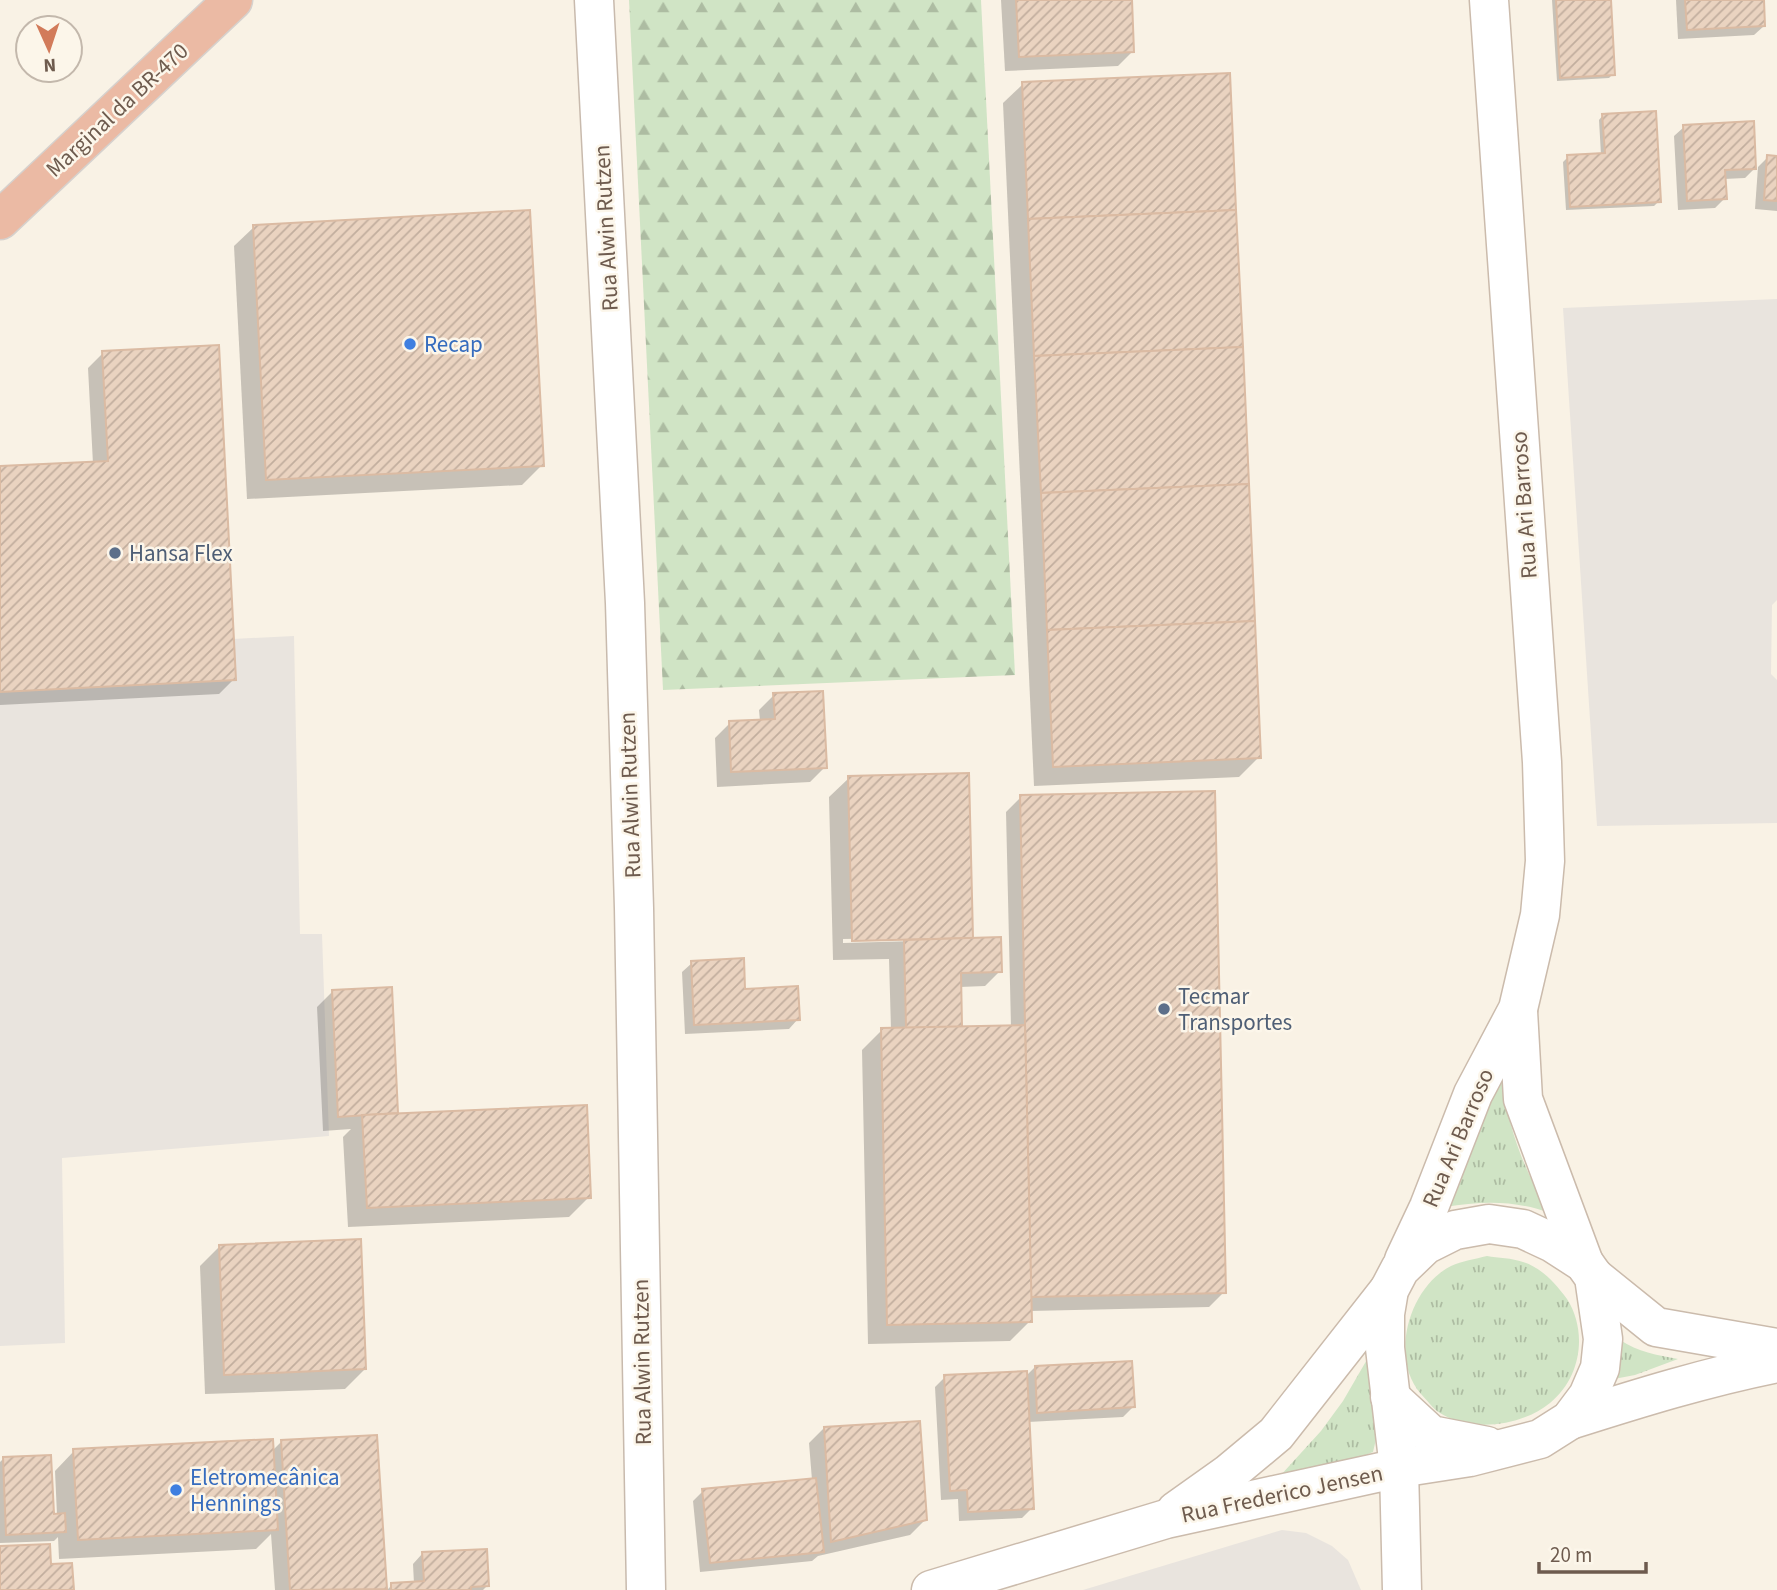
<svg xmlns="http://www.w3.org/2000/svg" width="1777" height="1590" viewBox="0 0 1777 1590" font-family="'Source Sans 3',sans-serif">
<defs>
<pattern id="grass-tufts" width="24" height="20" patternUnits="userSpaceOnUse" patternTransform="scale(1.75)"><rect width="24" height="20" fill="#d0e4c5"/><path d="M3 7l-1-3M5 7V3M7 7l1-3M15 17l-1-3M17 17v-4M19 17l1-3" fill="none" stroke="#adbca2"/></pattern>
<pattern id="forest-firs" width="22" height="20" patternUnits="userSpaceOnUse" patternTransform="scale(1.75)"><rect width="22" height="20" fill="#d0e4c5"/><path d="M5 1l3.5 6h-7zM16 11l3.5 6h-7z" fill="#adbca2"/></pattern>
<pattern id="building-hatch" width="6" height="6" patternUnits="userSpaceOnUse" patternTransform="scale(1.75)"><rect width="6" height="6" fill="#ead3c0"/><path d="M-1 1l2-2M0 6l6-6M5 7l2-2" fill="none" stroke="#c2ae9e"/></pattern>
</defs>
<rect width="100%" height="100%" fill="#f9f2e5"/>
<!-- industrial -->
<g fill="#e9e4de">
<polygon points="1777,299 1777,600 1772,605 1771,674 1777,680 1777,823 1597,826 1563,308"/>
<polygon points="294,636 300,934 322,934 329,1136 62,1158 65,1343 0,1346 0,692 235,680 233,639"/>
<polygon points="1282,1530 1306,1533 1332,1546 1348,1560 1361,1590 1083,1590"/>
</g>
<!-- grass -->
<g fill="url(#grass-tufts)">
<path d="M1501,1077C1508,1126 1523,1170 1550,1213C1514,1200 1482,1201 1445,1207Z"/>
<path d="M1487,1256C1498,1258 1512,1258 1523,1262C1542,1268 1556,1284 1567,1299C1588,1332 1581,1378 1550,1403C1522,1426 1471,1433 1440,1413C1433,1409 1427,1400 1421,1394C1389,1358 1409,1287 1451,1266C1462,1261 1475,1259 1487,1256Z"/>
<path d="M1620,1340C1638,1352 1657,1355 1678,1359L1635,1375L1614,1379Z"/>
<polygon points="1372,1351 1377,1435 1373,1452 1355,1459 1280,1476 1321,1431 1343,1401"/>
</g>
<!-- forest -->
<polygon fill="url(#forest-firs)" points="629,0 981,0 1015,675 663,690"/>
<!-- shadow -->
<g fill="#0003" fill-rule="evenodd">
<polygon points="1001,0 1130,0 1133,51 1118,66 1005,71"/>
<polygon points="1552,0 1609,0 1613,74 1609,78 1557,81"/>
<polygon points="1676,0 1762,0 1764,26 1754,35 1678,39"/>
<polygon points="1023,84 1259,757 1239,777 1034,786 1003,103"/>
<polygon points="1603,115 1659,201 1654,206 1566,210 1563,162 1568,157 1601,155 1599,120"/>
<polygon points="1684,127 1755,168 1745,178 1724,179 1725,198 1715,208 1678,210 1674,136"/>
<polygon points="1768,157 1777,157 1777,211 1755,209 1758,167"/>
<polygon points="254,227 542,465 522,485 247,499 234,246"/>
<polygon points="103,353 234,679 219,694 0,705 0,468 93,464 88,368"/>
<polygon points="774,695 825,767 810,782 717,787 715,738 730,723 760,721 759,710"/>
<path d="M849,778L971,940L1000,971L985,986L960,987V1028L1011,1027L1006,812L1021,797L1224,1292L1209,1307L1030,1311V1321L1010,1341L868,1344L862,1050L882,1030H891L889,959L833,960L829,797ZM953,937V940L843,943V939Z"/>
<polygon points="692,963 744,991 798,1019 789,1029 685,1034 682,972"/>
<polygon points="332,992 396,1113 393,1116 589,1197 569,1217 348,1227 343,1137 351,1129 323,1131 317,1007"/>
<polygon points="220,1246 365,1369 345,1389 205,1394 200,1266"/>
<polygon points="1035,1367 1133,1407 1123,1417 1028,1422 1032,1508 1022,1518 959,1521 958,1499 941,1500 935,1387 945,1377 1025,1377"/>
<polygon points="824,1428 925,1520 910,1535 818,1556 812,1561 700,1572 693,1501 703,1491 812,1480 809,1443"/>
<polygon points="376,1436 385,1590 275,1590 271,1534 256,1549 59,1559 58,1537 54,1541 0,1543 0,1462 3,1459 52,1515 57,1515 55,1471 74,1451 272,1451 282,1441"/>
<polygon points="422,1554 487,1586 483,1590 387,1590 392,1585 414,1584 413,1564"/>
</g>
<!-- building -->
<g fill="url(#building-hatch)" stroke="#dbbba3" stroke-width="2">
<polygon points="1016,0 1132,0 1134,52 1019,57"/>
<polygon points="1556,0 1611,0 1615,75 1560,78"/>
<polygon points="1685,0 1764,0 1765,26 1687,30"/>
<polygon points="1230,73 1236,210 1028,219 1022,82"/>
<polygon points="1656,111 1661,202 1570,207 1567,155 1605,153 1602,114"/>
<polygon points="1754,121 1756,169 1725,170 1727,199 1687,201 1683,125"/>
<polygon points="1767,155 1777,156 1777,201 1764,200"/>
<polygon points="530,210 544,466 266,480 253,225"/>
<polygon points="1236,210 1243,347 1034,356 1028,219"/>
<polygon points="219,345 236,680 0,692 0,466 108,461 102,351"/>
<polygon points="1243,347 1249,484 1041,493 1034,356"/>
<polygon points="1249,484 1255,621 1047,630 1041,493"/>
<polygon points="1255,621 1261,758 1053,767 1047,630"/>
<polygon points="823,691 827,768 731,772 729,721 775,719 773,693"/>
<polygon points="969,773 973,938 852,941 848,776"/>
<polygon points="1215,791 1226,1293 1031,1297 1020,795"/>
<polygon points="1001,937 1002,972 961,973 962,1027 906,1028 904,940"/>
<polygon points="744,958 745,989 798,986 800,1020 694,1025 691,961"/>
<polygon points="392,987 398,1113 338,1117 332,990"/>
<polygon points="1025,1025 1032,1322 887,1325 881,1028"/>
<polygon points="587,1105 591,1198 367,1208 362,1115"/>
<polygon points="361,1239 366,1369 224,1375 219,1245"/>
<polygon points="1132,1361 1135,1407 1037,1413 1035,1366"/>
<polygon points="1027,1371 1034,1509 968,1512 967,1490 950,1491 944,1375"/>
<polygon points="920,1421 927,1520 831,1542 824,1427"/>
<polygon points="377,1435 387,1589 290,1590 281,1440"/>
<polygon points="273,1439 278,1530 78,1540 73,1449"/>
<polygon points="51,1455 54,1514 65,1513 66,1532 6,1535 3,1457"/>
<polygon points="816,1478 824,1552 710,1563 702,1489"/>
<polygon points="50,1544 51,1564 72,1563 74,1590 0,1590 0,1546"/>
<polygon points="487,1549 489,1586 471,1587 471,1590 391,1590 391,1583 424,1581 422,1552"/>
</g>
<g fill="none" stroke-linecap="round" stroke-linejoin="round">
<!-- street casing -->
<g stroke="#c8baad" stroke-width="41">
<polyline id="street" points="594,0 625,603 634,908 646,1590"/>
</g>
<!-- secondary casing -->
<g stroke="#cbbbac" stroke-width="41">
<g id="secondary">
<polyline points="1518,1011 1523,1099 1584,1263"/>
<polyline points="1404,1260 1429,1207 1473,1094 1518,1009 1540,915 1545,861 1542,762 1489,0"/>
<polyline points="1594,1277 1656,1327 1777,1348"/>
<polyline points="1390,1397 1431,1435 1487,1446"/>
<path d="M1570,1420C1639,1398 1707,1377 1777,1363"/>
<polyline points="1176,1511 1228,1474 1276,1434 1389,1290"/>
<polyline points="931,1590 1166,1519 1399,1468 1470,1457 1540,1439 1570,1420 1588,1396 1600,1368 1603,1339 1594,1277 1584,1263 1553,1243 1523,1229 1489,1224 1455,1230 1425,1245 1400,1269 1389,1290 1385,1314 1385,1348 1399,1468 1402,1590"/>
</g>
</g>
<!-- highway casing -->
<g stroke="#d6d1cd" stroke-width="41">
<polyline id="highway" points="0,220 233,0"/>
</g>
<!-- street -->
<use href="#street" stroke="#fff" stroke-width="38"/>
<!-- secondary -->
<use href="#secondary" stroke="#fff" stroke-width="38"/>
<!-- highway -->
<use href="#highway" stroke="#ebbaa4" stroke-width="38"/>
</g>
<!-- markers -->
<g fill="#3f7fe0" stroke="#fcf6ea" stroke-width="2.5">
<circle cx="410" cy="344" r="7"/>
<circle cx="176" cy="1490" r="7"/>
</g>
<g fill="#5c6f8a" stroke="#fcf6ea" stroke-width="2.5">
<circle cx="115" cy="553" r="7"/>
<circle cx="1164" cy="1009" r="7"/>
</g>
<g text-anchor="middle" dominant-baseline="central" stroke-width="5" stroke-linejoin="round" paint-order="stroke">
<!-- street labels -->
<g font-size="23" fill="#6e5b4e" stroke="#fcf6ea">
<text transform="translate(117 110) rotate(-43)">Marginal da BR-470</text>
<text transform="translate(606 228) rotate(-93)">Rua Alwin Rutzen</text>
<text transform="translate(1524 505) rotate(-94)">Rua Ari Barroso</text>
<text transform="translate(630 795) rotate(-92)">Rua Alwin Rutzen</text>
<text transform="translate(1458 1138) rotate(-67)">Rua Ari Barroso</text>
<text transform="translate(642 1362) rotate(-91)">Rua Alwin Rutzen</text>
<text transform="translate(1282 1494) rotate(-12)">Rua Frederico Jensen</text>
</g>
<!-- shop labels -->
<g font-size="23" fill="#366cbe" stroke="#fcf6ea" text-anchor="start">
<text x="424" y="344">Recap</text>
<text x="190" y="1477">Eletromecânica<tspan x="190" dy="26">Hennings</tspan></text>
</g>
<!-- service labels -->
<g font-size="23" fill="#4e5e75" stroke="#fcf6ea" text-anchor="start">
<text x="129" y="553">Hansa Flex</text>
<text x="1178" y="996">Tecmar<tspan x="1178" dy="26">Transportes</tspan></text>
</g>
</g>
<!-- north arrow -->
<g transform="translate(49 49) rotate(177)"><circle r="33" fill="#fcf6ea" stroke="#c3b8ac" stroke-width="2"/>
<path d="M0-5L12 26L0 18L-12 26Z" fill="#d27b5a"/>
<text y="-10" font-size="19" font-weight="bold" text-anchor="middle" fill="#6e5b4e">N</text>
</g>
<!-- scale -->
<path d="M1539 1562v10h107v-10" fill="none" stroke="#6e5b4e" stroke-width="3.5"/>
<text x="1550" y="1562" font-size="21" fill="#6e5b4e" stroke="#fcf6ea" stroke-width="5" paint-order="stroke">20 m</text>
</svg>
